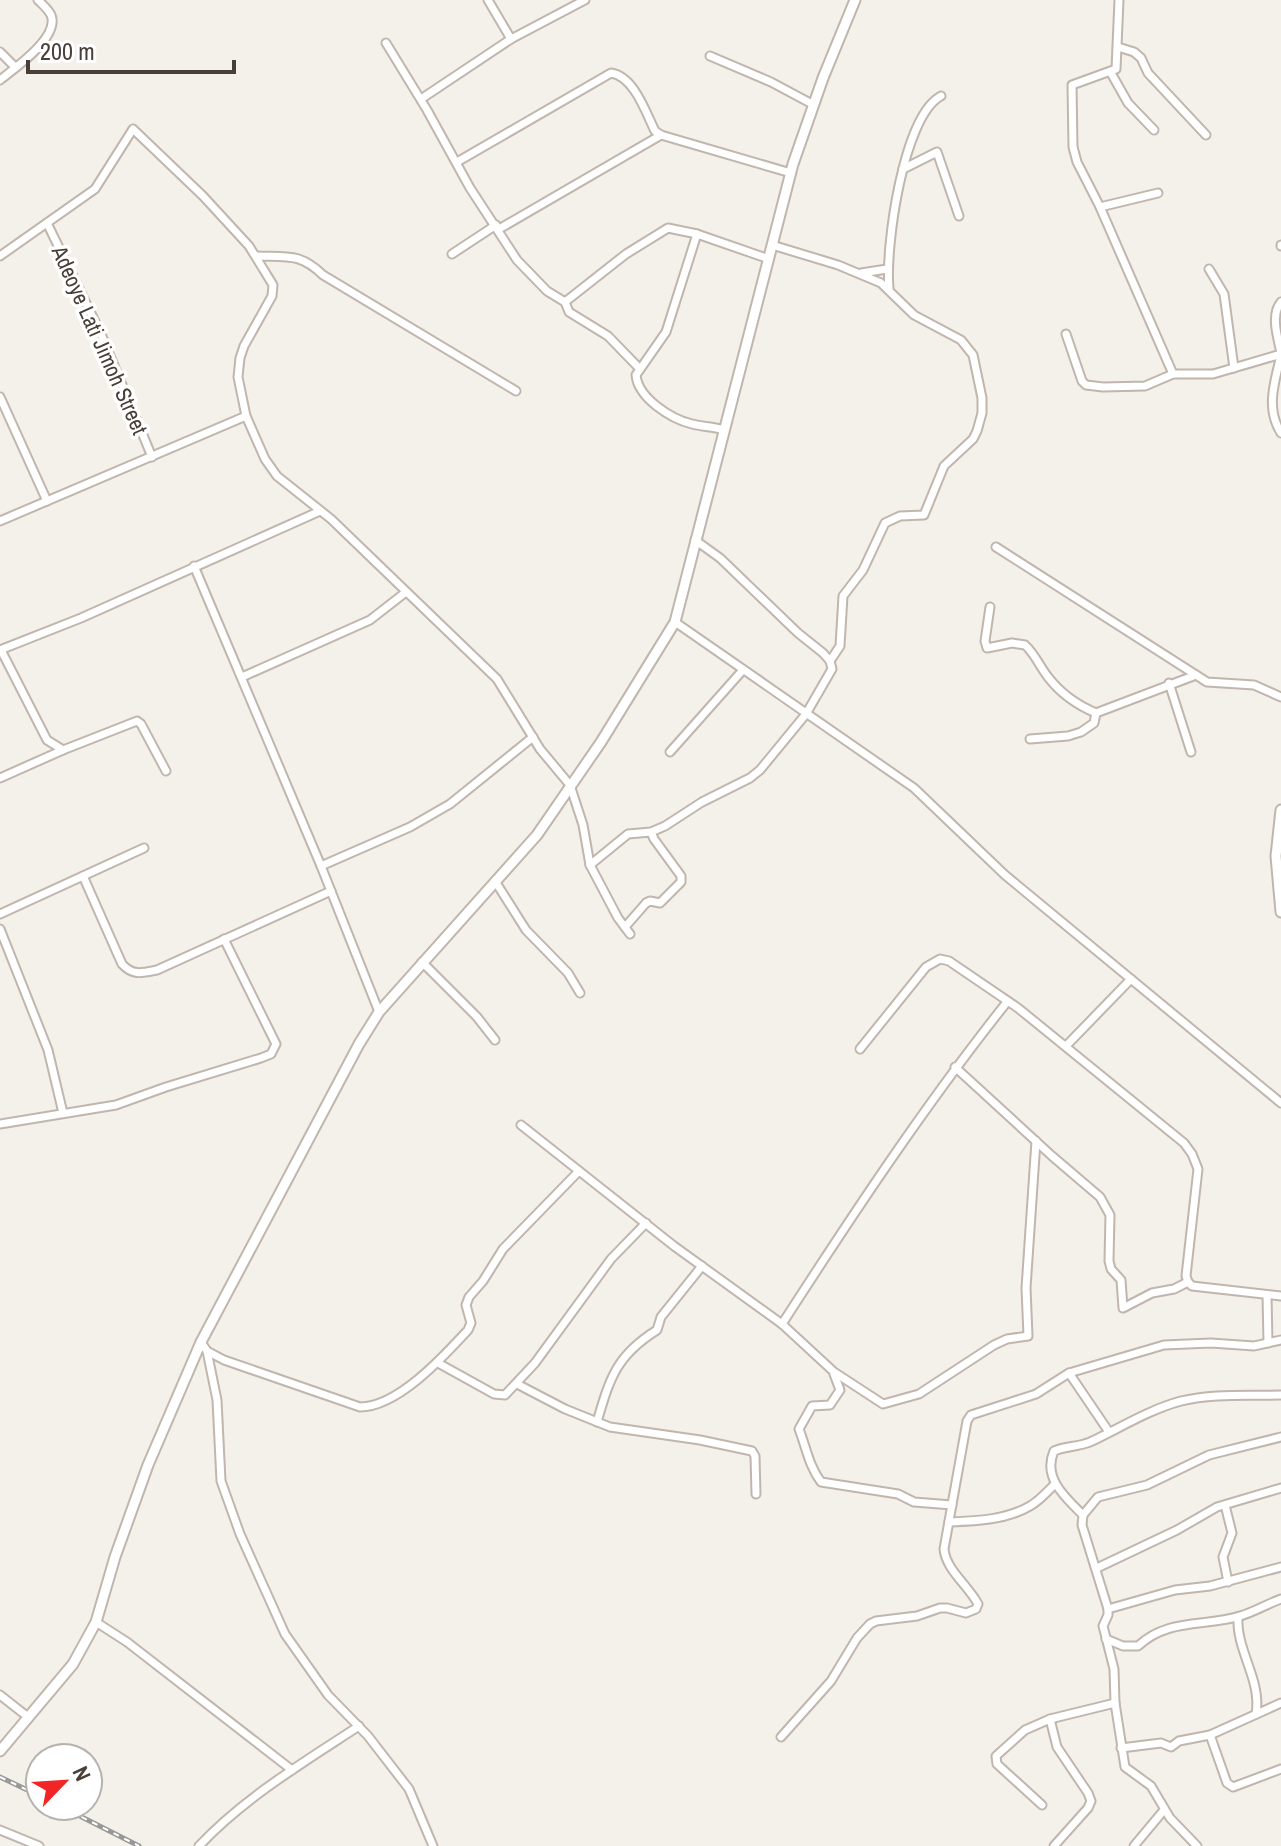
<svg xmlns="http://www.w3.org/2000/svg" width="1281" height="1846" viewBox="0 0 1281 1846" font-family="'Archivo Narrow',sans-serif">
<rect width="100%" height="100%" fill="#f4f0ea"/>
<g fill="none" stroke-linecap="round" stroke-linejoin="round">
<!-- minor casing -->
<g stroke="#c0b6ad" stroke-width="11">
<g id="minor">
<polyline points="488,0 511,39"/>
<polyline points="1119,0 1116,69 1072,85 1073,147 1077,162 1100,207 1173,374"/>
<polyline points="386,43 427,110 470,188 517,260 547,291 565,302 569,312 608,336 640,369"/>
<polyline points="1118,47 1134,52 1141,58 1148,73 1206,135"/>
<polyline points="0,52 15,67"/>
<polyline points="710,56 771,82 814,105"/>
<polyline points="1111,73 1128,103 1154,130"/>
<path d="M0,80C15,68 60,37 51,15C48,9 42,4 38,0"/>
<polyline points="421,99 511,39 585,0"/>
<path d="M457,162L611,73C634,76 646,113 655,131L661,135L791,173"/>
<polyline points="903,169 937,152 959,216"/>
<polyline points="1100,207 1158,193"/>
<polyline points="47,223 101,334 152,457"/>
<polyline points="499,229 661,135"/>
<path d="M697,234L666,332L636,375C638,398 671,419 692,424C703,427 713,426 724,430"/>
<polyline points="772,245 838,265 881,283 914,315 961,340 973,355 982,398 982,413 977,431 973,439 944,466 924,515 900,516 885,523 863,570 843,596 840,646 830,661"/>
<polyline points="1281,245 1281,246"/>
<polyline points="452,254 496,225"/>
<polyline points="0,256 95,189 133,129 203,196 249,246 273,285 272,296 244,346 240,358 238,377 246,416 265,459 277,476 331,519 497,679 540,749 570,785 583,825 590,865 618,918 630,934"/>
<path d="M257,256C288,257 300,253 323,275L516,391"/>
<polyline points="1209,269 1224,294 1234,368"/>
<polyline points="861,273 887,269"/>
<path d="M889,288C885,248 903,116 941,96"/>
<polyline points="565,302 626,254 668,228 697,234 769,259"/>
<path d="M1281,302C1270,315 1278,338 1281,353"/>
<polyline points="1066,334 1082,381 1086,385 1103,387 1145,386 1173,374 1213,374 1281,354"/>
<path d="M1281,355C1275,381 1265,408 1281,433"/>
<polyline points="0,397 47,501"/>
<polyline points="0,521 246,416"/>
<polyline points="996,547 1207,682 1254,685 1281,697"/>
<polyline points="194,566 321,866 379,1012"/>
<path d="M990,607L985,641L987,648L1012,643L1025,645C1035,654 1040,667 1048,677C1061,694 1077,705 1096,713L1196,675"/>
<polyline points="675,622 914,788 1005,875 1281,1103"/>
<polyline points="0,650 81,618 320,511"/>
<polyline points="1,650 47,740 63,750"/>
<polyline points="242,677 370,620 406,592"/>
<polyline points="1169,683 1191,752"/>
<polyline points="1030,739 1068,736 1081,732 1094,723 1096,713"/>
<polyline points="670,752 742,671"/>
<polyline points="0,778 63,750 137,721 141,724 166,771"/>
<polyline points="590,865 628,834 651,832 665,826 702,802 750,778 760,770 806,714 832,669 830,661 823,653 798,633 720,558 695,540"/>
<polyline points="321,866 410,827 450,804 533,737"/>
<path d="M83,876L122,964C133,976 142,973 157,970L331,891"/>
<polyline points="495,881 526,930 568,973 580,993"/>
<polyline points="0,914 144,848"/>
<polyline points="625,927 646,903 650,901 660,903 681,882 681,876 654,839 651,832"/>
<polyline points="0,929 48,1050 63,1113"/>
<polyline points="422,962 477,1017 495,1040"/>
<polyline points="1066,1046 1131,979"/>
<polyline points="860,1049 926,967 940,959 949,961 1018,1008 1184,1143 1192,1154 1198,1169 1186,1276 1188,1282"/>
<polyline points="955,1067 1052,1156 1100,1197 1110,1215 1109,1261 1111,1269 1121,1280 1123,1308 1152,1293 1174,1289 1188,1282 1192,1286 1281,1296"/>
<polyline points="0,1124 116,1105 166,1087 261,1058 271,1054 276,1044 224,939"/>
<polyline points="521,1125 674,1246 782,1324 834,1372 883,1404 919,1394 994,1345 1007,1339 1028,1336 1026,1288 1036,1141"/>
<polyline points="1267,1295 1268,1343"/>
<path d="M782,1324C853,1214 925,1105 1007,1002"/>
<polyline points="201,1342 207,1351 217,1400 221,1481 240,1534 285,1634 328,1695 368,1736 409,1789 433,1846"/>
<path d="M207,1351L224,1360L360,1407C398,1407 444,1356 468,1330L471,1323L466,1305L469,1297L483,1281L503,1249L579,1171"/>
<polyline points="438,1363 494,1394 505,1395 535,1363 611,1259 646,1223"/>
<polyline points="1069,1373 1109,1432"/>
<path d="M834,1374L840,1390L830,1405L812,1406L799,1429C806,1447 809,1466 821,1482L898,1494L914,1502L952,1505"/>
<polyline points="517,1384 565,1409 610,1427 700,1440 752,1451 755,1456 756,1494"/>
<path d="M597,1422C610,1377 617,1355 657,1330L661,1317L702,1266"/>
<polyline points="1225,1505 1232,1533 1223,1557 1228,1582"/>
<polyline points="1083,1515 1098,1497 1147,1485 1209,1455 1281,1437"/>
<path d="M949,1522C976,1521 1006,1520 1030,1506C1039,1501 1047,1492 1054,1485"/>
<polyline points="1097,1568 1177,1530 1217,1507 1281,1488"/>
<polyline points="1108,1609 1175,1590 1210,1586 1281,1567"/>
<path d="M1238,1617C1236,1651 1262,1680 1256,1714"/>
<polyline points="96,1622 127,1642 292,1770"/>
<path d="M1106,1639L1123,1646H1138C1168,1618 1204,1627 1240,1616C1254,1612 1267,1604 1281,1599"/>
<polyline points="0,1695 28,1717"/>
<polyline points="1050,1719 1057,1747 1088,1793 1091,1801 1088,1808 1054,1846"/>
<polyline points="1210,1735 1227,1783 1233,1787 1281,1769"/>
<path d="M781,1737L831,1681L857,1638L870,1624L876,1621L917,1616L940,1608H947L966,1613L976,1609L978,1604C968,1585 946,1570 944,1549L967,1421L971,1415L1036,1394L1069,1373L1164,1345L1211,1343L1254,1346L1281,1340"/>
<polyline points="1121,1748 1161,1743 1171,1747 1179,1741 1210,1735 1281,1703"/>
<polyline points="1042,1805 997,1764 996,1756 1025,1730 1050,1719 1115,1703"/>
<polyline points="0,1830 39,1846"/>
<path d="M199,1846C244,1798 304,1762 359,1726"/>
<polyline points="1134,1846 1164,1810"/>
<path d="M1197,1846L1170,1818L1151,1786L1125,1767L1115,1703L1114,1669L1103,1626L1108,1615V1609L1082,1525L1083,1515C1066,1498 1042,1478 1054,1451C1065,1446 1078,1447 1090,1442C1120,1428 1148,1410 1181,1401C1213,1393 1248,1396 1281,1395"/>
</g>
</g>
<!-- tertiary casing -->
<g stroke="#c0b6ad" stroke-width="13">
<g id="tertiary">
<polyline points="1281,810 1276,856 1281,912"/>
<polyline points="0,1751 73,1664 96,1622 115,1557 148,1465 201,1342 359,1044 379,1012 537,835 601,742 675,622 793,164 823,78 855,0"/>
</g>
</g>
<!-- minor -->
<use href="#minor" stroke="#fff" stroke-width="7"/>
<!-- tertiary -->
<use href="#tertiary" stroke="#fff" stroke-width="9"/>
<!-- rail casing -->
<g stroke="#989898" stroke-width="5">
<g id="rail">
<polyline points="0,1777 40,1796"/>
<polyline points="60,1806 139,1846"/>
</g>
</g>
<!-- rail -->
<use href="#rail" stroke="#fff" stroke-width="2" stroke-dasharray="6" stroke-linecap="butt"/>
</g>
<g text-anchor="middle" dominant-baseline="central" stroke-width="7" stroke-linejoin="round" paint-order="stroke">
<!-- street labels -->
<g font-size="22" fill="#484038" stroke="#fff">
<text transform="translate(100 340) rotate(66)">Adeoye Lati Jimoh Street</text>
</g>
</g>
<!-- north arrow -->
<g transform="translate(64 1782) rotate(65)"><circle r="38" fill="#ffffff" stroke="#b6b3af" stroke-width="2"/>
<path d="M0-6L14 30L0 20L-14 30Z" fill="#f12525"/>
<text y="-12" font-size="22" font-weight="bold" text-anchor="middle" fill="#484038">N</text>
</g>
<!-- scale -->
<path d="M28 60v12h206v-12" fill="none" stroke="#484038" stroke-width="4"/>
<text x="40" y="60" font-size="24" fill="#484038" stroke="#ffffff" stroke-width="6" paint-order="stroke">200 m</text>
</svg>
